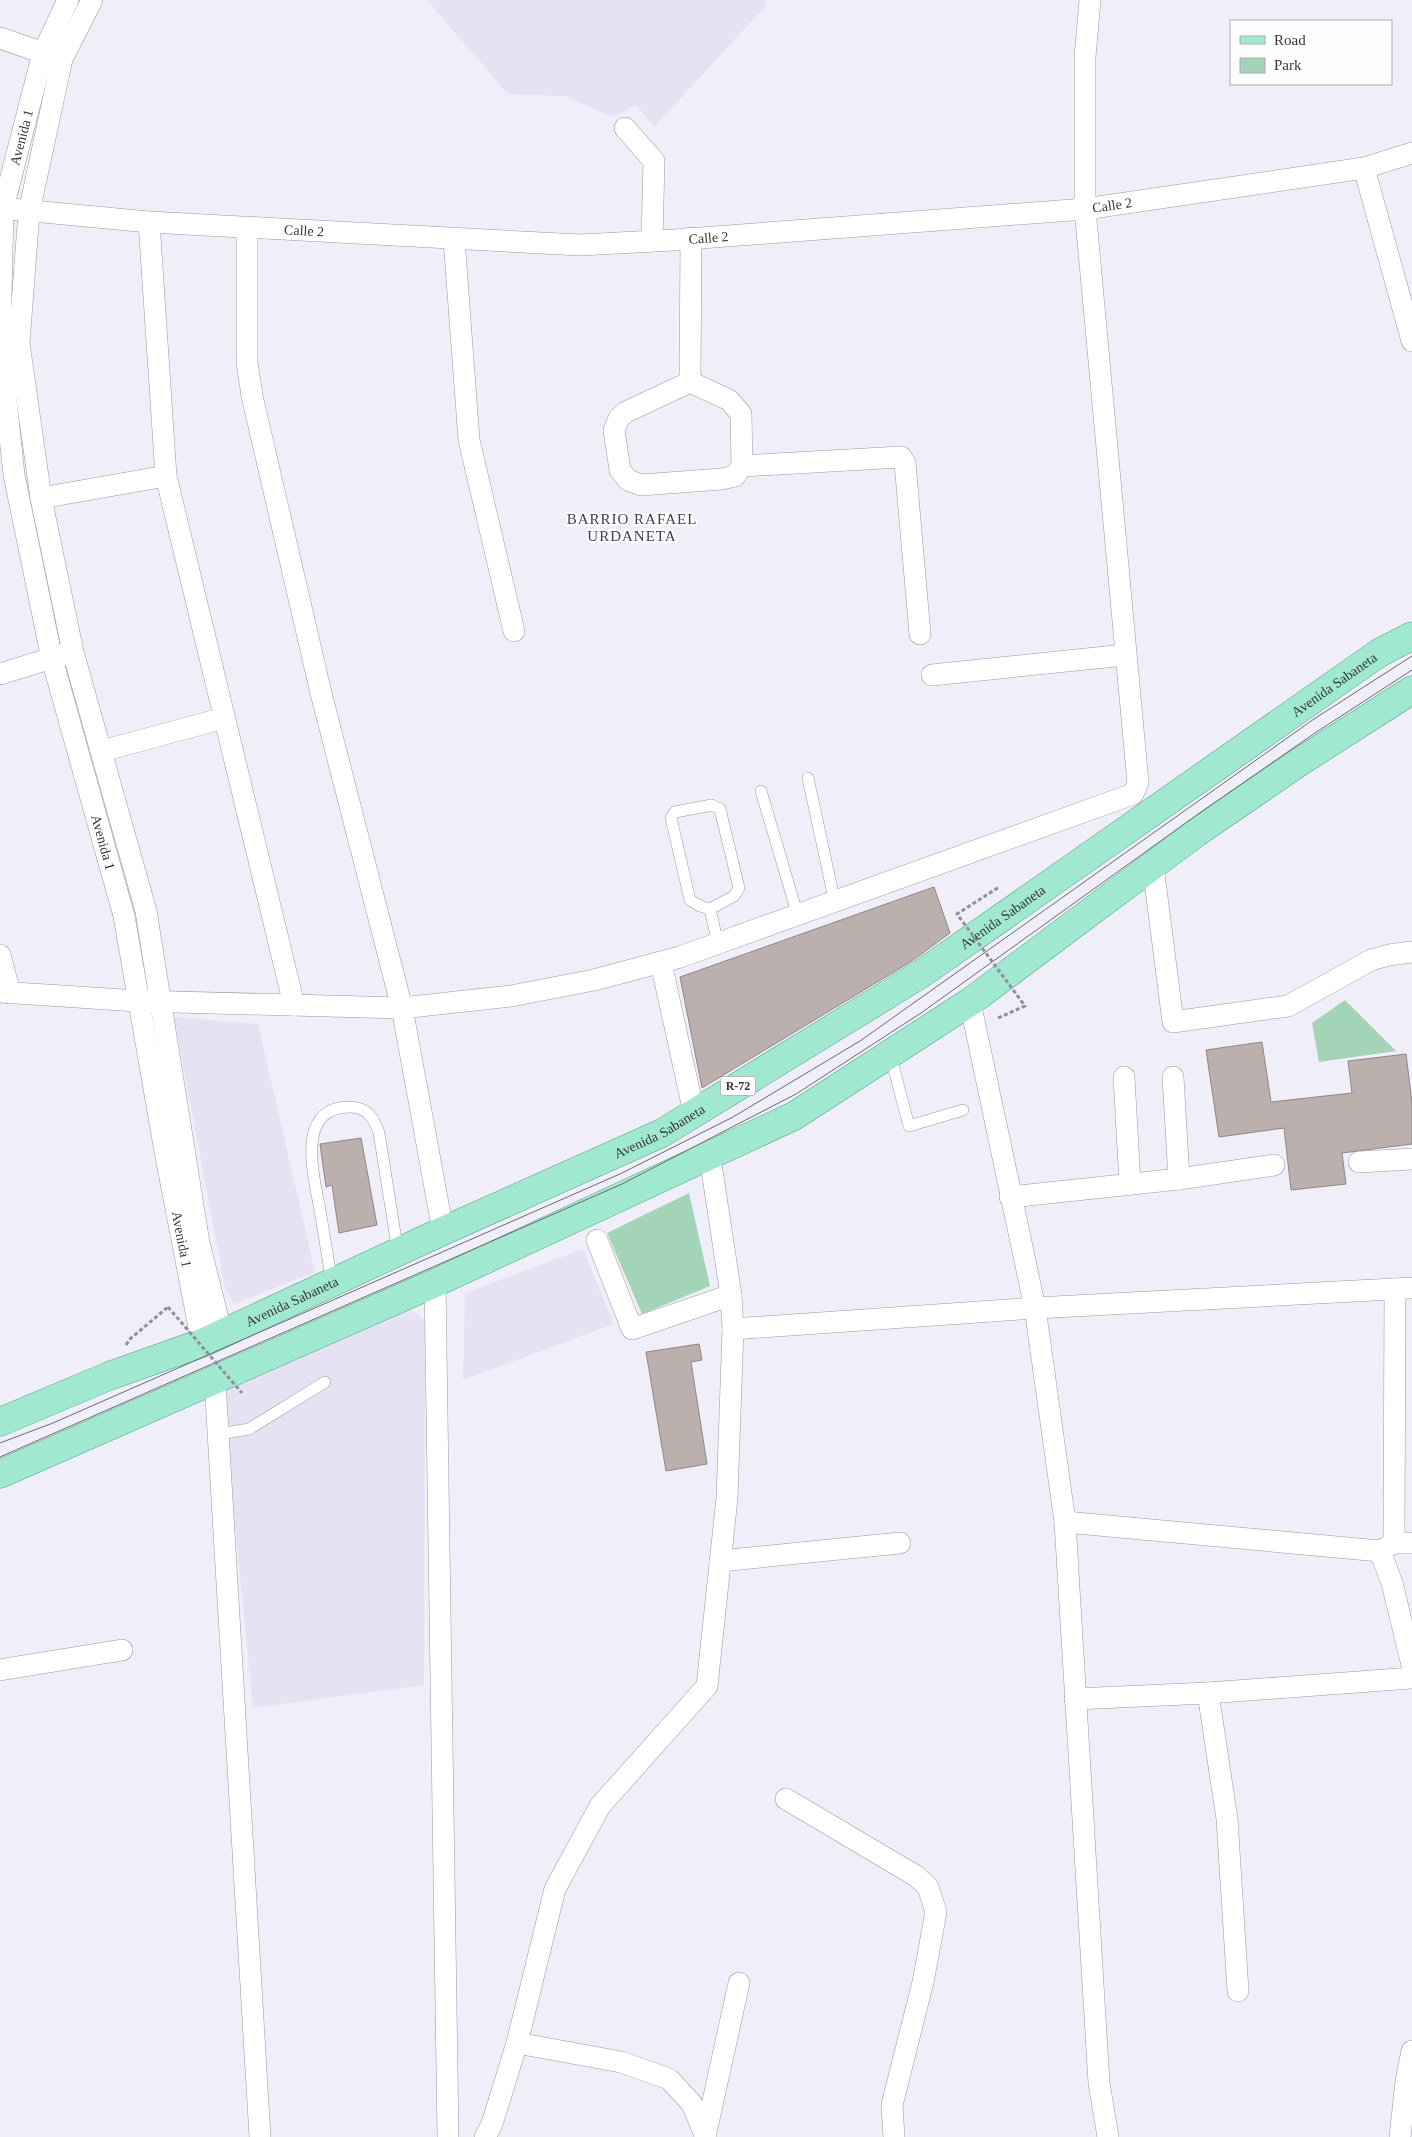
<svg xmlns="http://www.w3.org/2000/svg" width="1412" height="2137" viewBox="0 0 1412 2137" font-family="'Times New Roman',serif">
<rect width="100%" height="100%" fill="#f0eef8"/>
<!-- built -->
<g fill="#e6e2f3">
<polygon points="427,0 766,0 765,7 654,127 636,105 613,117 565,96 508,94"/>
<polygon points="174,1017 258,1024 315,1272 234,1304 225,1288"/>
<polygon points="583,1249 614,1324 463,1380 465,1293"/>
<polygon points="408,1307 425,1320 424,1685 253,1708 222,1392"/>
</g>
<!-- green -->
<g fill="#a3d4b7">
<polygon points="1345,1000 1396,1051 1319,1062 1312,1023"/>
<polygon points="689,1193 710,1286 642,1314 607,1233"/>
</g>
<!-- building -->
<g fill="#bbb0ad" stroke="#918683">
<polygon points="934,887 950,933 912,961 702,1088 680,977"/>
<polygon points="1262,1042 1271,1102 1352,1093 1348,1061 1406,1054 1412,1103 1412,1144 1342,1153 1346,1184 1291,1190 1284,1128 1219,1137 1206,1050"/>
<polygon points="361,1138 377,1225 339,1233 332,1185 326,1187 320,1144"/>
<polygon points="699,1344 702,1360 691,1362 707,1464 666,1471 646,1352"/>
</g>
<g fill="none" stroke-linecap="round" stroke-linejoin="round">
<!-- service casing -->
<g stroke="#9a98a1" stroke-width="12">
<g id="service">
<polyline points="808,778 835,903"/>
<polyline points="761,791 798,916"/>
<polyline points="710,909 700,906 690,900 671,818 675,812 712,805 720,809 739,888 734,896 710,909 718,944"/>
<polyline points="890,1054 909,1126 963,1110"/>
<path d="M332,1283C328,1259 324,1234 320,1210C314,1177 294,1106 351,1107C368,1108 374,1118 379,1133L398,1252"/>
<polyline points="219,1434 249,1429 325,1382"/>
</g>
</g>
<!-- minor casing -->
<g stroke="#9a98a1" stroke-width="22">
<g id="minor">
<polyline points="92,0 62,59 29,212 19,343 41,498 73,652 146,911 199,1243 222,1334"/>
<polyline points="0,38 55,57"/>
<polyline points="625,128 654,161 652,241"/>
<polyline points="1364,168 1412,341"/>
<path id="s1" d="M0,208L149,222L580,245L674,240L1085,209L1364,168L1412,153"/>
<polyline points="149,222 166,476 294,1005"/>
<polyline points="247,228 247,362 252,396 321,693 402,1008 443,1231"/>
<polyline points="454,239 469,440 514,631"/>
<path id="s2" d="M0,341L3,208L43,53L68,0"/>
<path id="s3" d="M0,343L14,475L52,659L124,916L166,1157L202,1343"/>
<polygon points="690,382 729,400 741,414 742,466 735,476 722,479 641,485 628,480 620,470 614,430 619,418 626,412"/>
<polyline points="690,382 691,238"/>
<polyline points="742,466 901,457 905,463 920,634"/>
<polyline points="41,498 166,476"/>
<polyline points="0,674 65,654"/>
<polyline points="932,675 1125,655"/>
<polyline points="102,751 224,718"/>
<polyline points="1153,866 1173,1022 1288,1006 1371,960 1389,955 1412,952"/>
<polyline points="0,955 10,993"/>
<polyline points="661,963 694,1113"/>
<polyline points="0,992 138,1001 402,1008 511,996 594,980 680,957 1133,794 1138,783 1085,209 1085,57 1090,0"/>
<polyline points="970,1002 1035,1308 1065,1522 1099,2083 1108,2137"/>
<polyline points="1124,1077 1130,1184"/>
<polyline points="1173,1077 1179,1179"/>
<polyline points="1359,1162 1412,1159"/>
<polyline points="1010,1197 1179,1179 1274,1165"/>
<polyline points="597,1240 632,1329 731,1295"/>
<polyline points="435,1283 448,2137"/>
<polyline points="733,1329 1035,1308 1412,1288"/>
<polyline points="215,1381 260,2137"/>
<polyline points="1065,1522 1380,1551 1394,1543 1412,1543"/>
<polyline points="1394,1543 1395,1289"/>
<polyline points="1380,1551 1392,1583 1412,1665"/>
<polyline points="720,1561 900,1543"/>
<polyline points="0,1670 122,1650"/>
<polyline points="1208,1693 1227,1819 1238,1991"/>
<polyline points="1075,1699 1208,1693 1412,1678"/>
<polyline points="786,1799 916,1876 928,1887 936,1912 923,1982 892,2105 894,2137"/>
<polyline points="517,2043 621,2062 669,2079 692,2104 705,2135"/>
<polyline points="485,2137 492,2124 517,2043 555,1889 600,1806 707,1686 727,1498 733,1329 731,1295 710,1157"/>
<polyline points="705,2137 739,1983"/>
<polyline points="1400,2137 1406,2081 1412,2051"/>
</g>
</g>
<!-- primary casing -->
<g stroke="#52a087" stroke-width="29">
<g id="primary">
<path id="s4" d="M0,1422L109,1376L202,1343L443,1231L662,1133L921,974L1379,653L1412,636"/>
<polyline points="0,1474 435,1283 794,1116 970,1002 1196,833 1298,763 1412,690"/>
</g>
</g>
<!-- path -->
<polyline stroke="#929097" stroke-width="3" stroke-dasharray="4 2.5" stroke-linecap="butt" points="126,1345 130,1339 168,1307"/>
<!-- service -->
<use href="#service" stroke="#fff" stroke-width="11"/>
<!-- minor -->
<use href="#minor" stroke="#fff" stroke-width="21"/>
<!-- primary -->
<use href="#primary" stroke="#a0e9d0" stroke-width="28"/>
<!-- tram -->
<g stroke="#69686e" stroke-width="1">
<polyline points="0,1443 53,1423 622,1173 733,1117 860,1041 1314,719 1412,656"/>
<polyline points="0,1457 622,1184 796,1094 921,1013 1201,812 1315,733 1412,670"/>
</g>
<!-- path-bridge -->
<g stroke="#929097" stroke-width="3" stroke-dasharray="4 2.5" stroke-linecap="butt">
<polyline points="998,1018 1025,1006 957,914 999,887"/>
<polyline points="168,1307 242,1393"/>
</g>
</g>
<g text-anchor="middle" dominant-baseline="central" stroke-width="4.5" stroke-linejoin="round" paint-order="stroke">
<!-- shield labels -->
<rect fill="#fdfcfe" stroke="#727174" stroke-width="1" x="720.5" y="1076.5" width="35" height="19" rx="4"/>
<g font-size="12" font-weight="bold" fill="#363539">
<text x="738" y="1086">R-72</text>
</g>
<!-- street labels -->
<g font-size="14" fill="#363539" stroke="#fdfcfe">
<text stroke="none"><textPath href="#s2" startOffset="206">Avenida 1</textPath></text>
<text stroke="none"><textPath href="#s1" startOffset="1115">Calle 2</textPath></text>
<text stroke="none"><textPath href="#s1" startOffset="305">Calle 2</textPath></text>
<text stroke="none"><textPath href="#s1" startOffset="710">Calle 2</textPath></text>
<text stroke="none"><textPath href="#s4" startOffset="1531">Avenida Sabaneta</textPath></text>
<text stroke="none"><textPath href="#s3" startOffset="511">Avenida 1</textPath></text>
<text stroke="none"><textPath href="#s4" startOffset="1126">Avenida Sabaneta</textPath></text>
<text stroke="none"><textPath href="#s4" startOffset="721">Avenida Sabaneta</textPath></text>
<text stroke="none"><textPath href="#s3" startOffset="916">Avenida 1</textPath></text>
<text stroke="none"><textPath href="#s4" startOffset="316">Avenida Sabaneta</textPath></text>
</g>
<!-- neighbourhood labels -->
<g font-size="15" letter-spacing="1" fill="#403e46" stroke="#fdfcfe">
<text x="632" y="519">BARRIO RAFAEL<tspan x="632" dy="17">URDANETA</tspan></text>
</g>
</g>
<!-- legend -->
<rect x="1230" y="20" width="162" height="65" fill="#fdfcfe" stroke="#adacaf"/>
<rect x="1240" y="36" width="25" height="8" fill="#a0e9d0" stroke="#adacaf"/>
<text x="1274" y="45" font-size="15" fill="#363539">Road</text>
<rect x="1240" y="58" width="25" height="15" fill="#a3d4b7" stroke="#adacaf"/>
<text x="1274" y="70" font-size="15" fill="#363539">Park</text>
</svg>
